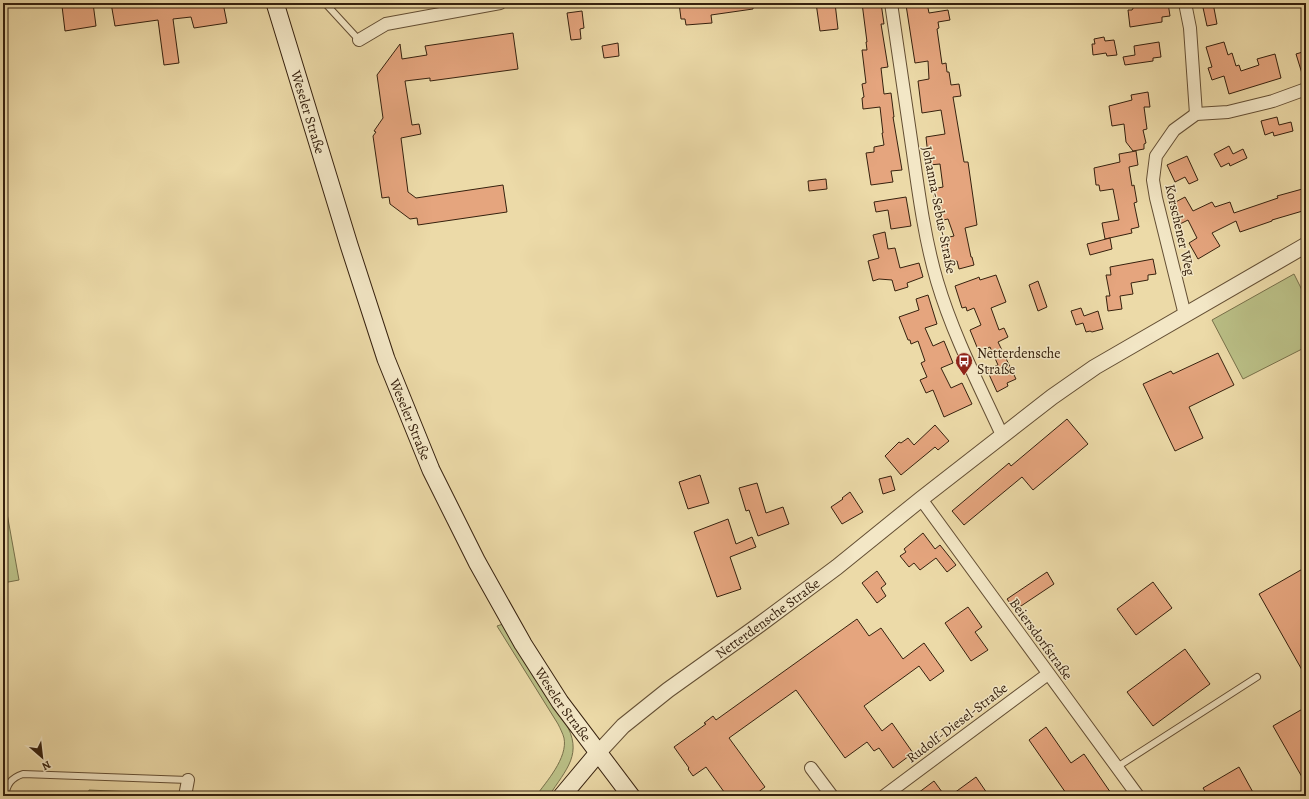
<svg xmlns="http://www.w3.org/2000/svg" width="1309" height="799" viewBox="0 0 1309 799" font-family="Alegreya,serif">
<rect width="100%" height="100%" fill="#ecdaa8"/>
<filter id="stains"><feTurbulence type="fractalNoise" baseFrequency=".005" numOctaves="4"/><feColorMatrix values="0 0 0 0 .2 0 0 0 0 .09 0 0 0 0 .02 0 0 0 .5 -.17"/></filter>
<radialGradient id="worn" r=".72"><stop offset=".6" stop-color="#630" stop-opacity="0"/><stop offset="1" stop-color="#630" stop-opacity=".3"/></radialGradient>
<!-- green -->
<g fill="#babf86" stroke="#78704a">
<polygon points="1294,274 1306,298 1306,347 1243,379 1212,320"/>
<polygon points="3,491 19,580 3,583 3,574 7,572 3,558"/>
<path d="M503,624L565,722C584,754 566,769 549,796H536C546,782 568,758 564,738C563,734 560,728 558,724L497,626Z"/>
<polygon points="89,790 178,794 177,796 88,796"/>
</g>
<!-- building -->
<g fill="#e5a57e" stroke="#36210e">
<polygon points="80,3 93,3 96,26 65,31 62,6"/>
<polygon points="111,3 223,3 227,23 194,28 191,17 173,19 179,63 164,65 158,20 115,26"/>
<polygon points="679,3 753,3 753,9 711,15 712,23 686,25 685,19 681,19"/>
<polygon points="816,3 835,3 838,29 820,31"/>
<polygon points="862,3 881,3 884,24 881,24 888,67 881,68 884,94 891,93 894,117 893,117 902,170 891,171 893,182 871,185 866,153 874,152 874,147 884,145 882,133 883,133 880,107 863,109 862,98 864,97 862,84 866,83 862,50 867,50 866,42 867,42"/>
<polygon points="921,3 927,3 929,13 948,10 950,20 938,22 939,28 937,29 942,64 946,63 947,72 949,72 951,85 959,84 961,96 953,97 964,162 968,162 977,225 965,228 971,257 972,257 974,265 959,269 957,261 947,264 941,239 954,236 948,219 938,221 933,189 943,187 940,164 929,165 926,137 945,134 941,110 922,113 918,81 929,79 928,61 915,63 906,5"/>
<polygon points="1160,3 1168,3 1170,16 1162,17 1162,22 1130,27 1128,10 1132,10 1135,5 1141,4 1143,6"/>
<polygon points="1202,3 1213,3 1217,24 1207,26"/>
<polygon points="582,11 584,28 580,29 581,39 571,40 567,13"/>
<polygon points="513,33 518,69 430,81 430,78 405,81 412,125 419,124 421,134 401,138 408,192 416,198 503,185 507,212 418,225 417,218 410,219 390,204 389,197 382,198 373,136 376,132 374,131 383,118 377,75 400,44 402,59 427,55 425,46"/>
<polygon points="1104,37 1105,41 1114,40 1117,55 1107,56 1106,53 1093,55 1092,44 1095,44 1094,39"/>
<polygon points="1159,42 1161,57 1153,58 1153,61 1125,65 1123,57 1135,55 1134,46"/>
<polygon points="1224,42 1228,55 1232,53 1236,66 1239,65 1241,71 1259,65 1257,59 1275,54 1281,78 1229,94 1224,76 1212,80 1208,68 1212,67 1206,47"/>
<polygon points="618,43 619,56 604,58 602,46"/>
<polygon points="1306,51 1306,80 1304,80 1296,54"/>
<polygon points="1148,92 1150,107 1144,107 1147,129 1143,130 1146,143 1144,144 1144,149 1133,151 1126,142 1124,124 1112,126 1109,106 1132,100 1131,95"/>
<polygon points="1277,117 1279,125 1291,122 1293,131 1274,136 1273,132 1265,135 1261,121"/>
<polygon points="1229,146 1233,154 1243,149 1247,158 1230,166 1229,163 1221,167 1214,154"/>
<polygon points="1136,151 1138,165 1129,167 1132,186 1134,185 1137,202 1134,203 1139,227 1131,229 1132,233 1105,239 1102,223 1119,220 1113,189 1100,191 1099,185 1096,185 1094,168 1120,162 1119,154"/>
<polygon points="1187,156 1198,180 1189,184 1185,177 1175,182 1167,165"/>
<polygon points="826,179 827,189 809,191 808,181"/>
<polygon points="1306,188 1306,210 1272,220 1272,221 1240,232 1236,221 1212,233 1220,246 1198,259 1189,243 1197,238 1188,220 1180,224 1170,205 1185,197 1193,211 1212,202 1215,207 1230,202 1234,213 1278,198 1277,196"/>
<polygon points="906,197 911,226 891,229 888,210 876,212 874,202"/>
<polygon points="885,232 888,249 895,248 900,268 919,263 923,277 907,283 908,287 895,291 892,280 879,279 873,281 868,261 879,258 873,235"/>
<polygon points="1110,238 1112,249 1090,255 1087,244"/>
<polygon points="1153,259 1156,274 1148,275 1148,280 1131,283 1133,294 1120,296 1122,309 1108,311 1106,296 1110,296 1106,275 1111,275 1110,267"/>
<polygon points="996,275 1006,302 991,308 999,330 1004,328 1008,337 998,342 1016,379 1007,383 1008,386 997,392 987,370 998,365 990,347 979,352 970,330 981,325 974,308 967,311 966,307 962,308 955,286 977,278 979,277 980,280"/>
<polygon points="1038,281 1047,307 1038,311 1029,285"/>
<polygon points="928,295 937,324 925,328 933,346 944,341 953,363 941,368 951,388 962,383 972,404 944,417 933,390 926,393 920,380 927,377 921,363 925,361 918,341 911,344 910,340 908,340 899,317 919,310 916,299"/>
<polygon points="1081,308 1084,316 1098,311 1103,329 1092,332 1090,331 1086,332 1083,323 1076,325 1071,311"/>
<polygon points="1218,353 1234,385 1189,407 1203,438 1175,451 1143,384 1171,371 1173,374"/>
<polygon points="1067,419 1088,444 1033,490 1022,477 964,525 952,511 1009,463 1011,466"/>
<polygon points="935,425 949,441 938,450 935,447 901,475 885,456 899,442 901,443 908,438 914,445"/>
<polygon points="700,475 709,503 688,509 679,482"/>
<polygon points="891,476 895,490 883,494 879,479"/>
<polygon points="757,483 766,513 783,507 789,524 758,536 749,510 746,511 739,488"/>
<polygon points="850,492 863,512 842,524 831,507 843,499 842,498"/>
<polygon points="728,519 736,544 752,537 756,547 730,557 741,589 717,597 694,532"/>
<polygon points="923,533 935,549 940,545 956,565 947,572 936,558 920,570 914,563 909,567 900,556 906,552 904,549"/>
<polygon points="1306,567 1306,677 1259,594"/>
<polygon points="877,571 886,584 881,588 886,596 877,603 862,583"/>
<polygon points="1047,572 1054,584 1015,610 1007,599"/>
<polygon points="1153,582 1172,608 1136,635 1117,609"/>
<polygon points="968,607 982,627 975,632 988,650 971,661 945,623"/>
<polygon points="857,619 869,636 881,628 903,659 924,643 944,671 930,681 919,666 864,706 882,731 892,723 913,753 893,768 879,748 874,751 867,742 845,758 796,690 729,738 765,787 753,796 727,796 706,767 693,776 688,769 689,768 674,747 706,724 704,723 713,716 716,720"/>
<polygon points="1185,649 1210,684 1153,726 1127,692"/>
<polygon points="1306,707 1306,784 1273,726"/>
<polygon points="1046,727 1071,763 1084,754 1113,796 1068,796 1029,740"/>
<polygon points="1239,767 1255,796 1208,796 1203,788"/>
<polygon points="976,777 989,796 950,796"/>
<polygon points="934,781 945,796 914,796"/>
</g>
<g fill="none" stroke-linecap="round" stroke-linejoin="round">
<!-- service casing -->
<g stroke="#644f34" stroke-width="8">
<g id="service">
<polyline points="325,3 359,40"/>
<polyline points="1117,767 1257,677"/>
<path d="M5,796C7,784 11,778 23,774L188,780"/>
</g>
</g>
<!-- minor casing -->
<g stroke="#644f34" stroke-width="14">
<g id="minor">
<path d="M891,3C898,53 906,103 913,153C919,196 925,240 937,281C953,335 979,385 1002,435"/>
<polyline points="1185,3 1190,28 1196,114"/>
<polyline points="359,40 386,24 500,3"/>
<polyline points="1185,315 1156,198 1153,180 1156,156 1174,130 1196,114 1228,112 1273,101 1306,89"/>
<polyline points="921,499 1138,796"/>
<polyline points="811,768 832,796"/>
<polyline points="185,796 188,780"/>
<polyline points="884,796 1048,674"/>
</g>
</g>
<!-- tertiary casing -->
<g stroke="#644f34" stroke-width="17">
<g id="tertiary">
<path id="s1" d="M598,753L623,726L668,690L759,625L837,567L921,499L1052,397L1095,367L1306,245"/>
</g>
</g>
<!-- secondary casing -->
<g stroke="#36210e" stroke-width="19">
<g id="secondary">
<path id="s2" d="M275,3L349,245L386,359L431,470L477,562L523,644L560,702L631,796"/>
<polyline points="562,796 598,753"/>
</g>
</g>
<!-- service -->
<use href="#service" stroke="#f3e7c6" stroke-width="6"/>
<!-- minor -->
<use href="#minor" stroke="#f3e7c6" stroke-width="12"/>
<!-- tertiary -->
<use href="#tertiary" stroke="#f3e7c6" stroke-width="15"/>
<!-- secondary -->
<use href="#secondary" stroke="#f3e7c6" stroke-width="17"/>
</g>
<!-- icons -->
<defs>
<g id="bus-pin" transform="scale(0.9)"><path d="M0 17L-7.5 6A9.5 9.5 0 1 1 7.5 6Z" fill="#8f2418" stroke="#f3e7c6"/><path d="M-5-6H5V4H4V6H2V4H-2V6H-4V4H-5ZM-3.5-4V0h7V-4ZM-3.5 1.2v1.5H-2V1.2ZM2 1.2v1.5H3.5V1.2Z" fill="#fff"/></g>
</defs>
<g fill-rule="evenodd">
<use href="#bus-pin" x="964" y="361"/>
</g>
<g text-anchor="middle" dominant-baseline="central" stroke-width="3" stroke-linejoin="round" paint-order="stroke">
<!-- street labels -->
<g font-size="14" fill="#36210e" stroke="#f3e7c6">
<text stroke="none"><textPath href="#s2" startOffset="114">Weseler Straße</textPath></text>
<text transform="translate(939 210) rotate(79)">Johanna-Sebus-Straße</text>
<text transform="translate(1180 230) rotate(77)">Korschener Weg</text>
<text stroke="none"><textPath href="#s2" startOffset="438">Weseler Straße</textPath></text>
<text stroke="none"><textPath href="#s1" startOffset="217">Netterdensche Straße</textPath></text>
<text transform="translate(1041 639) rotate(54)">Beiersdorfstraße</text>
<text stroke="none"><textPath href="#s2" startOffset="762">Weseler Straße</textPath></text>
<text transform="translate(957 723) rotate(-37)">Rudolf-Diesel-Straße</text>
</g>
<!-- poi labels -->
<g font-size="14" fill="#36210e" stroke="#f3e7c6" text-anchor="start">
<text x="977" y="353">Netterdensche<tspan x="977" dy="16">Straße</tspan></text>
</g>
</g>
<!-- margin -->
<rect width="1309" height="799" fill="none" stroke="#ecdaa8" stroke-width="16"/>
<rect x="4" y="4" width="1301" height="791" fill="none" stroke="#36210e" stroke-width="2"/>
<rect x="8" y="8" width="1293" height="783" fill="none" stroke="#36210e"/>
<!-- north arrow -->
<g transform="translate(42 757) rotate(152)" stroke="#f3e7c6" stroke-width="3" paint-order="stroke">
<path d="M0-3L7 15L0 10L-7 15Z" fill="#36210e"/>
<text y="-6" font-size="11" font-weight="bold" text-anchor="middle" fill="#36210e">N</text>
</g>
<rect width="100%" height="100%" filter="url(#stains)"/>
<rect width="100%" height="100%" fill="url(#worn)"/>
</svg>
